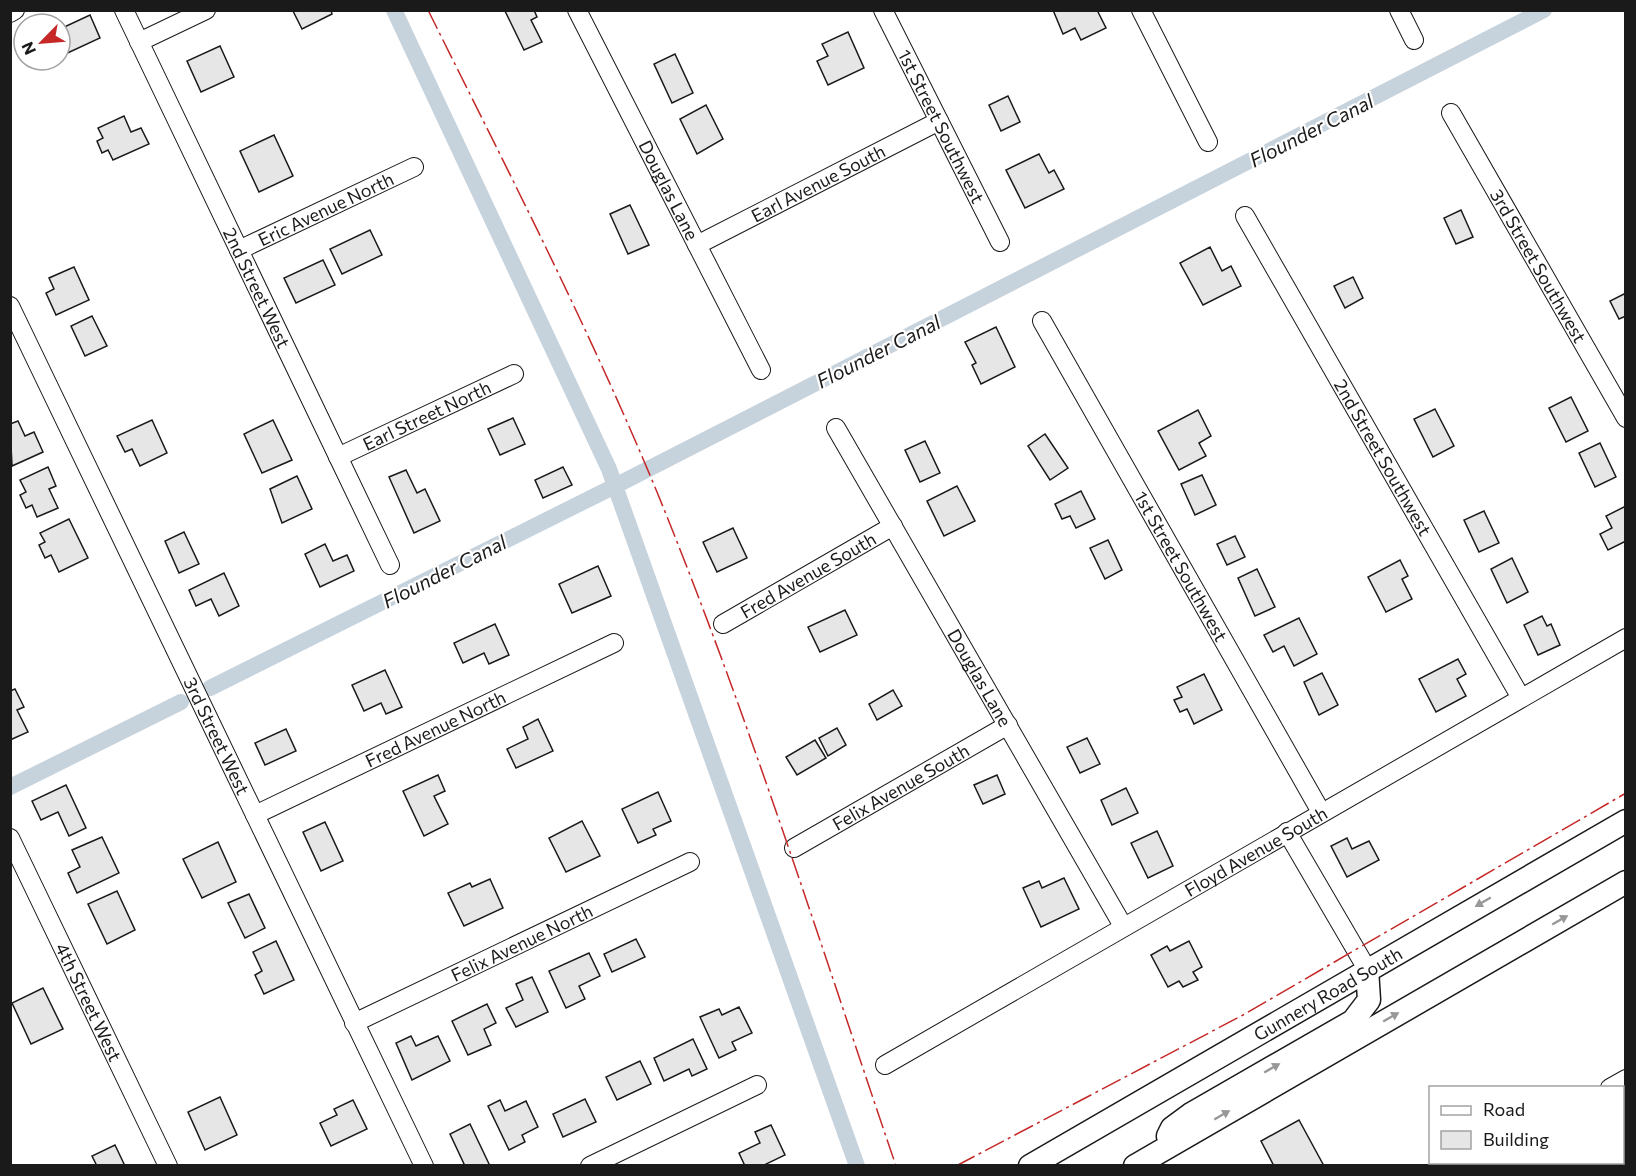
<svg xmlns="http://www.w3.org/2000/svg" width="1636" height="1176" viewBox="0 0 1636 1176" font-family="Commissioner,sans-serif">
<rect width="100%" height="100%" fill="#fff"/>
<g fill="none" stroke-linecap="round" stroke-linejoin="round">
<!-- canal -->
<g stroke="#c6d2dc" stroke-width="16">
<polyline points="394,10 609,469 857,1166"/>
<polyline points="210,688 615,486 1544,10"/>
<polyline points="10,787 181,702"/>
</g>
</g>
<!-- building -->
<g fill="#e6e6e6" stroke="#1a1a1a" stroke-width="1.5">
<polygon points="331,10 332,14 302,29 293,11"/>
<polygon points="534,10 537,17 531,20 542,42 524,50 505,11"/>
<polygon points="1053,10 1097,10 1106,28 1081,40 1075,28 1063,34"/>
<polygon points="90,15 100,38 61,56 60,29"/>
<polygon points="848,32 864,68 828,85 817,61 828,56 822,44"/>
<polygon points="220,46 234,77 201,92 187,61"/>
<polygon points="675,54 693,93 672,103 654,64"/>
<polygon points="1008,96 1020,122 1001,131 989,105"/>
<polygon points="706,105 723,139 697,154 680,119"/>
<polygon points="124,116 131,132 141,128 149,144 113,160 108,150 102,153 97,141 103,138 98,128"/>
<polygon points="274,135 293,176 259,192 240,151"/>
<polygon points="1039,154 1049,173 1054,170 1064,189 1025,208 1006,170"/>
<polygon points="630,205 649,245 628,254 610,214"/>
<polygon points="1461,210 1473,237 1456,244 1444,218"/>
<polygon points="370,230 382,255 342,274 330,249"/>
<polygon points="1210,247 1222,271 1231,266 1241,286 1203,305 1180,263"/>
<polygon points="323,260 335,285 296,303 284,278"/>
<polygon points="74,267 89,300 56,315 46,293 54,289 49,278"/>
<polygon points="1353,277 1363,298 1345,308 1334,286"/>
<polygon points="1626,293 1626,316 1619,319 1610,301"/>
<polygon points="92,316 107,346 85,356 71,326"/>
<polygon points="996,327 1015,367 981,384 972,365 976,363 965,342"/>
<polygon points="1571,397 1588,431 1566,442 1549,408"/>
<polygon points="1435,409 1454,446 1433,457 1414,419"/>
<polygon points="1198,410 1211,436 1199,443 1206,456 1179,470 1158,431"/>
<polygon points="513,418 525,444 500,455 488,429"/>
<polygon points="152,420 167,453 140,466 132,449 125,452 117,436"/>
<polygon points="273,420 292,460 262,473 244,434"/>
<polygon points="18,421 25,436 34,432 43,452 12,466 10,424"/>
<polygon points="1045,434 1068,468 1050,480 1028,446"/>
<polygon points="925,441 940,473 920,482 905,450"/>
<polygon points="1600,443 1616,477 1595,487 1579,453"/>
<polygon points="48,467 56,486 49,489 58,508 37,517 32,505 26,508 20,495 26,492 20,480"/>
<polygon points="563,467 572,485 543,498 535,480"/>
<polygon points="406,470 417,493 425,489 440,521 414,533 389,477"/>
<polygon points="1202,475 1216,505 1195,515 1181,484"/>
<polygon points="297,476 312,509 282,523 270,489"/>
<polygon points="957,486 975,521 944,536 927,501"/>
<polygon points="1081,491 1095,519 1076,528 1070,516 1062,519 1055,504"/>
<polygon points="1626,506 1626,541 1608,550 1600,534 1612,528 1606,516"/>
<polygon points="1484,511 1499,543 1479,552 1464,520"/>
<polygon points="69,519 88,558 59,572 51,555 45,558 39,545 45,542 40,533"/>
<polygon points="733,528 747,558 717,572 703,542"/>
<polygon points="184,532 199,564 179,573 165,541"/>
<polygon points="1235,536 1245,557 1227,565 1217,544"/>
<polygon points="1108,540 1122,570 1105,579 1090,548"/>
<polygon points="325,544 333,561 347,555 354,571 320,587 305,554"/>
<polygon points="1512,558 1528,592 1507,603 1491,569"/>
<polygon points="1400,560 1408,576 1402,579 1412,599 1386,612 1368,577"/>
<polygon points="598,566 611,596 572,613 559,584"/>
<polygon points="1257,569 1275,607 1255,616 1238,578"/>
<polygon points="224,573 239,606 219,616 211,599 196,606 189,590"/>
<polygon points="845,610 857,635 820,652 808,627"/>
<polygon points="1542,616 1547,626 1551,624 1560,645 1538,655 1524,625"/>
<polygon points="1299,618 1317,654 1294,666 1284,646 1273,652 1264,635"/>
<polygon points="495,624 509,655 489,664 484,653 463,663 454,643"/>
<polygon points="1458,659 1466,674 1457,679 1466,696 1436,712 1419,679"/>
<polygon points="385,670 402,707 386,714 381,703 364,711 352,685"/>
<polygon points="1322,673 1338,705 1319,715 1304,682"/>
<polygon points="1204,674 1222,710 1194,724 1187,709 1180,712 1174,700 1182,697 1177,687"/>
<polygon points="15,689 24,707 17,710 28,732 10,740 10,691"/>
<polygon points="893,690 902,706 877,720 869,704"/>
<polygon points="538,719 553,751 516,768 507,749 528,739 523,727"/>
<polygon points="837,728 846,745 828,756 819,738"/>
<polygon points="286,729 296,751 265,765 255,743"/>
<polygon points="1087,738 1100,764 1080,773 1067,747"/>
<polygon points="815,740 826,758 797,775 786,757"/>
<polygon points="438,775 445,791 434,796 448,824 424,836 403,791"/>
<polygon points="997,775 1005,794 983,804 974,785"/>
<polygon points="66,785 86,828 69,836 58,812 41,820 32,801"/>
<polygon points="1126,788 1138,813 1112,825 1101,800"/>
<polygon points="658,792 671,821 653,829 656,835 638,843 622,809"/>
<polygon points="582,821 600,856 566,872 549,838"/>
<polygon points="325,822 343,861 321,871 303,832"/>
<polygon points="1157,831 1173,866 1148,878 1131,843"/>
<polygon points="102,837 119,873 77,893 68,873 80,867 72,850"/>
<polygon points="1347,838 1352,849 1369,841 1379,860 1347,877 1331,846"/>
<polygon points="218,842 236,882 202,898 183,859"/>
<polygon points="1064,878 1079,909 1041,927 1023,888 1039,881 1042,888"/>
<polygon points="490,879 503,908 464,926 448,893 470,883 472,887"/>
<polygon points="117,891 135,930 107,944 88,904"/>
<polygon points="249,894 265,928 245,938 228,903"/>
<polygon points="636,939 645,957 612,972 604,954"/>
<polygon points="276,941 294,980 264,994 255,975 262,971 253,952"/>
<polygon points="1189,941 1202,967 1193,972 1198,980 1183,987 1179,981 1168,987 1151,955 1167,946 1170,951"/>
<polygon points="589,953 600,976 579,986 585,999 566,1008 549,971"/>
<polygon points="532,977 548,1012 516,1027 506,1008 523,1000 516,984"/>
<polygon points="43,988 63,1029 31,1044 12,1003"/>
<polygon points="487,1004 496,1023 484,1029 491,1045 468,1055 452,1021"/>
<polygon points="739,1007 752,1033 732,1042 736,1050 719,1058 700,1017 719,1009 722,1015"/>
<polygon points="411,1036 416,1046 438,1036 450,1061 412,1080 396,1043"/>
<polygon points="693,1039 707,1069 692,1076 689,1069 664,1081 654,1058"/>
<polygon points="640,1061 651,1084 617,1100 606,1077"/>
<polygon points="220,1097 237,1135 205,1150 188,1112"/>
<polygon points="585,1099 596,1122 563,1137 553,1114"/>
<polygon points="353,1100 367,1129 331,1146 320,1123 337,1115 334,1109"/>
<polygon points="500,1100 505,1111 526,1101 538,1127 522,1135 525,1142 509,1150 488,1106"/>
<polygon points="1299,1120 1324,1166 1274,1166 1261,1141"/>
<polygon points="470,1124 490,1166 465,1166 450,1134"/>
<polygon points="771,1125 785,1155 762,1166 745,1166 739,1153 760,1143 755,1132"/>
<polygon points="115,1145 125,1166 97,1166 92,1156"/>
<polygon points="1626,1155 1626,1166 1606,1166 1622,1162 1622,1156"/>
</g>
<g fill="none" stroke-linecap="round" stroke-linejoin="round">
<!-- minor casing -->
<g stroke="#1a1a1a" stroke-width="20">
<g id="minor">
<path id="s1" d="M124,10L390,565"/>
<path id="s2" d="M577,10L761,370"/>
<path id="s3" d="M883,10L1000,242"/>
<polyline points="1141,10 1208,142"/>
<polyline points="1399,10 1414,40"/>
<polyline points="10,13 15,10"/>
<polyline points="139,42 206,10"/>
<path id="s4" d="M1451,113L1626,418"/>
<path id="s5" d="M1245,216L1521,698"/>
<path id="s6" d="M697,245L939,121"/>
<path id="s7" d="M239,250L414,167"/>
<path id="s8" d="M10,306L424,1166"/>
<path id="s9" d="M1042,321L1321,812"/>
<path id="s10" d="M836,428L1123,926"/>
<path id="s11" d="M338,457L514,374"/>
<path id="s12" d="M723,624L893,526"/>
<path id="s13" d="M255,815L614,643"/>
<polyline points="1287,832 1367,969"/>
<path id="s14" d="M10,838L168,1166"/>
<path id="s15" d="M794,848L1008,725"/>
<path id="s16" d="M354,1023L690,862"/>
<path id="s17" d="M885,1065L1626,638"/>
<polyline points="1610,1088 1626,1079"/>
<polyline points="590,1166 757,1085"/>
<polyline points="1474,1166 1480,1162"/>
</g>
</g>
<!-- major casing -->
<g stroke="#1a1a1a" stroke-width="25">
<g id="major">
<polyline points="1168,1136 1172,1128 1191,1114 1353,1021 1369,1000 1367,969"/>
<path id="s18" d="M1030,1166L1626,821"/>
<polyline points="1135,1166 1626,882"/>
</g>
</g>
<!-- minor -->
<use href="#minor" stroke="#fff" stroke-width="18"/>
<!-- major -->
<use href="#major" stroke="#fff" stroke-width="22"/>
<!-- power -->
<g stroke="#c62828" stroke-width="1.5" stroke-dasharray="21 4.5 3 4.5" stroke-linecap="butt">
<path d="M428,10C507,169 589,328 657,492C747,712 819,940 896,1166"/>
<polyline points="956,1166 1243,1015 1626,793"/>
</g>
</g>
<!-- one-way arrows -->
<defs><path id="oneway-solid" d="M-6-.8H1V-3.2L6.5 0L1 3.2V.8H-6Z" transform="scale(1.5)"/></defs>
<g fill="#989898">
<use href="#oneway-solid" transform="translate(1483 902) rotate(150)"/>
<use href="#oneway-solid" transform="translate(1560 920) rotate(-30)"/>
<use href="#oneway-solid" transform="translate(1391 1017) rotate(-30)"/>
<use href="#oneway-solid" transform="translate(1272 1068) rotate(-30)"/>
<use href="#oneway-solid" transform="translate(1222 1115) rotate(-30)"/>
</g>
<g text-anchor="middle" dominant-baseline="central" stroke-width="4.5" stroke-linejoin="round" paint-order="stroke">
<!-- street labels -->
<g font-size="18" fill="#1a1a1a" stroke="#fff">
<text stroke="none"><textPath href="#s3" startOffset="130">1st Street Southwest</textPath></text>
<text stroke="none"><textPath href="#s6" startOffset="136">Earl Avenue South</textPath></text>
<text stroke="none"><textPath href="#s2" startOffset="202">Douglas Lane</textPath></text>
<text stroke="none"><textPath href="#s7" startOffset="96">Eric Avenue North</textPath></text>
<text stroke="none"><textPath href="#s4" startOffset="176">3rd Street Southwest</textPath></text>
<text stroke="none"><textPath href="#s1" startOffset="308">2nd Street West</textPath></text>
<text stroke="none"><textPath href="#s11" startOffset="98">Earl Street North</textPath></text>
<text stroke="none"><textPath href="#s5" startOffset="278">2nd Street Southwest</textPath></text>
<text stroke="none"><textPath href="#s9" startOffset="282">1st Street Southwest</textPath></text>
<text stroke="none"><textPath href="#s12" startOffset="98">Fred Avenue South</textPath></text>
<text stroke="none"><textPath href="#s10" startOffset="288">Douglas Lane</textPath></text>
<text stroke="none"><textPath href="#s13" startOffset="200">Fred Avenue North</textPath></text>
<text stroke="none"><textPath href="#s8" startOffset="477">3rd Street West</textPath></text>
<text stroke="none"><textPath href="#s15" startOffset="123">Felix Avenue South</textPath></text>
<text stroke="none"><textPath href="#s17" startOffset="428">Floyd Avenue South</textPath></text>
<text stroke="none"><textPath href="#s16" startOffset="186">Felix Avenue North</textPath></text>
<text stroke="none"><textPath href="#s18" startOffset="344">Gunnery Road South</textPath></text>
<text stroke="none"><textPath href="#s14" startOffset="182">4th Street West</textPath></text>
</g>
<!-- water labels -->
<g font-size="20" font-style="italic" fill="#1a1a1a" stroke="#fff">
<text transform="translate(1311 130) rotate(-27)">Flounder Canal</text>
<text transform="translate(878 351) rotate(-27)">Flounder Canal</text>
<text transform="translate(444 571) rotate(-27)">Flounder Canal</text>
</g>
</g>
<!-- border -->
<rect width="1636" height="1176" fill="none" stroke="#1a1a1a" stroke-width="24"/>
<!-- legend -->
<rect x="1429" y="1086" width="195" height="78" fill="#ffffff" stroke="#a3a3a3" stroke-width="1.5"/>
<rect x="1441" y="1106" width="30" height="9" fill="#ffffff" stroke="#a3a3a3" stroke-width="1.5"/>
<text x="1483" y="1116" font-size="18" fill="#1a1a1a">Road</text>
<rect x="1441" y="1131" width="30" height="18" fill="#e6e6e6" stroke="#a3a3a3" stroke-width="1.5"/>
<text x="1483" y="1146" font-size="18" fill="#1a1a1a">Building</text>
<!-- north arrow -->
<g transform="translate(42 42) rotate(245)"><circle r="28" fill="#ffffff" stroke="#a3a3a3" stroke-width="1.5"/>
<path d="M0-4.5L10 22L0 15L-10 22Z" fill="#c62828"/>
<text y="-9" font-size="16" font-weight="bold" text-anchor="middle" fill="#1a1a1a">N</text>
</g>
</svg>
